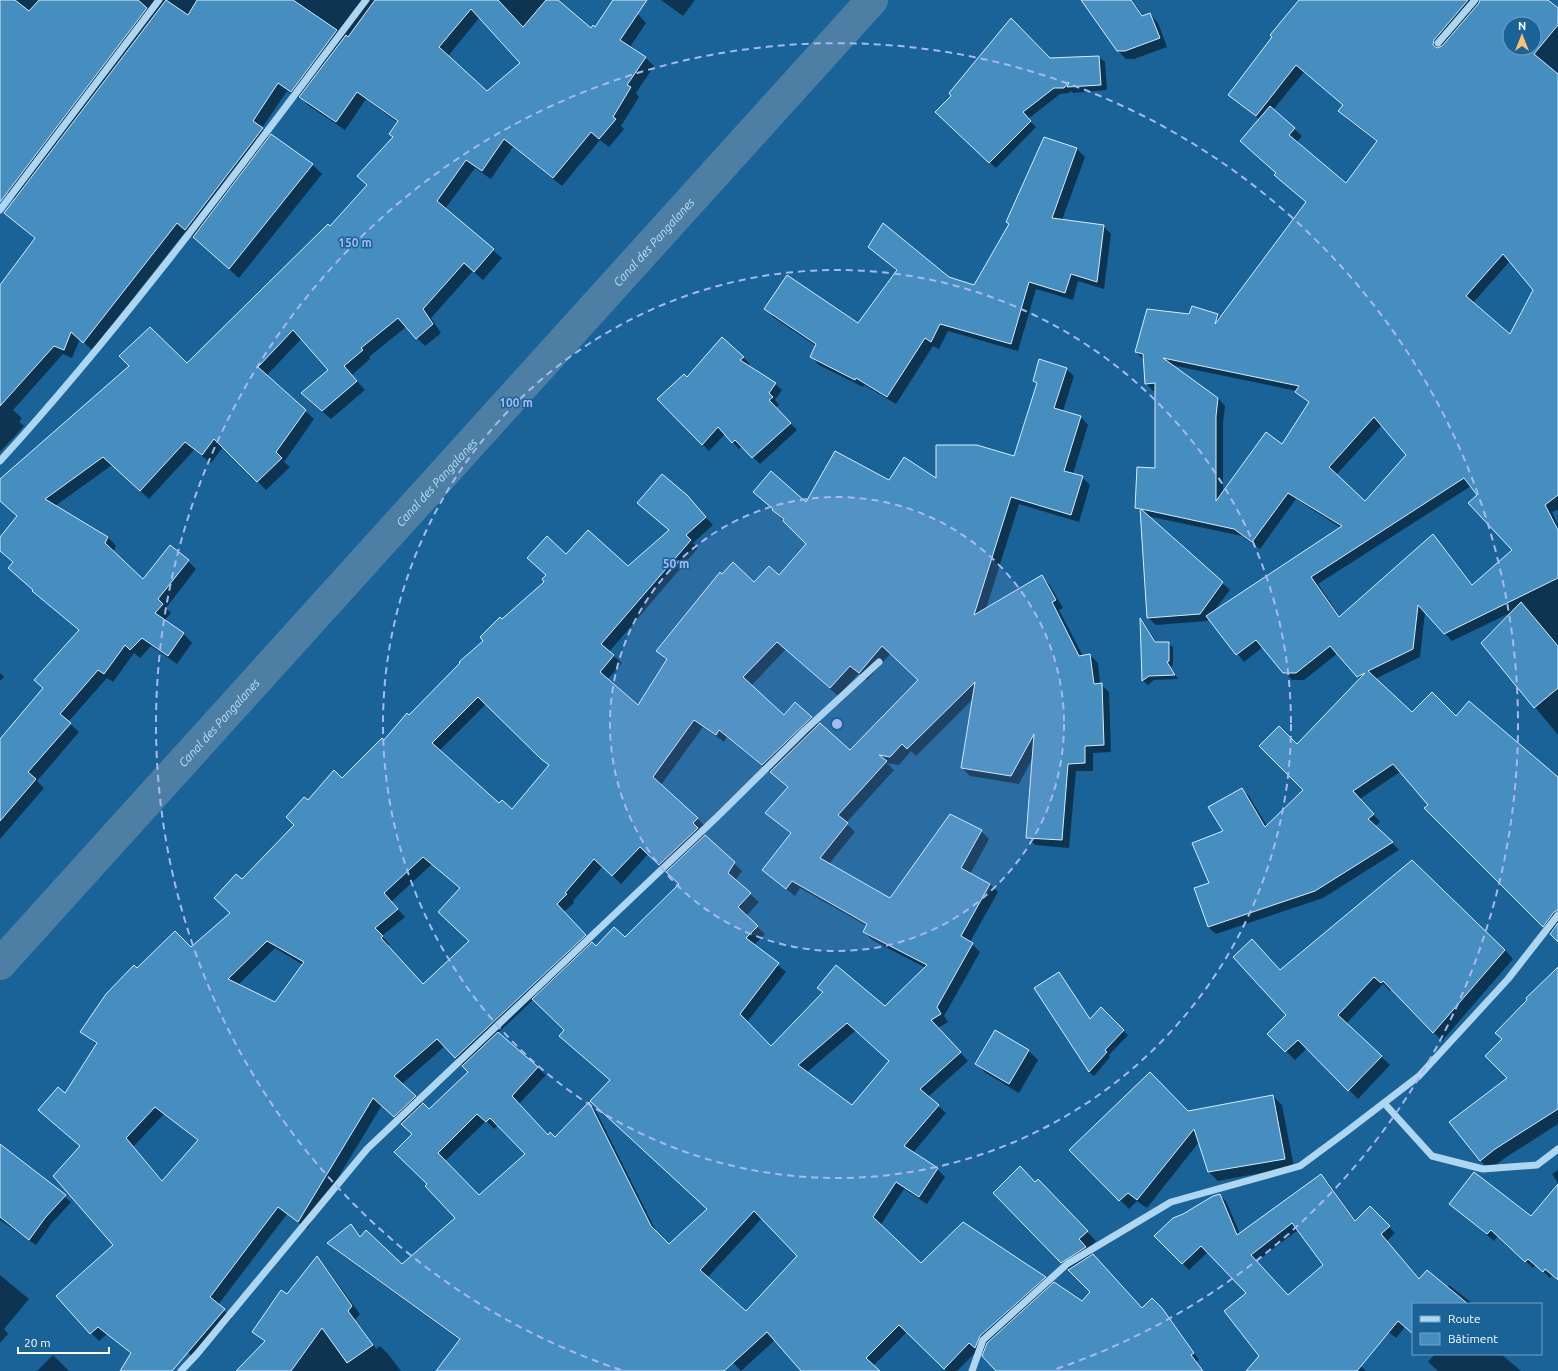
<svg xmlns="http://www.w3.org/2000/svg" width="1558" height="1371" viewBox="0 0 1558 1371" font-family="Ubuntu,sans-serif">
<rect width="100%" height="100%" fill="#1a6398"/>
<!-- shadow -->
<g fill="#0007" fill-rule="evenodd">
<path d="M0,0H556L592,30L596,28L615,0H617L638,14L646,23L630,47L645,57L654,66L636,93L639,97L621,126L624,129L609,147L600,140L562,186L513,147L491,179L475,168L445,209L502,258L483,280L473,271L431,318L441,333L425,346L406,327L369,357L370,359L352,375L365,390L331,419L311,402L330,370L302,338L267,375L314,419L284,462L290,467L266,490L223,447L211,463L194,450L149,499L112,465L55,506L108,537L116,546L113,552L143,580L188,561L196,569L166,608L171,613L164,621L184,634L192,643L177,664L151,646L140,658L134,653L113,682L107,678L68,722L79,732L37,781L44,788L0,839V740L44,689L80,631L42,599L14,563L0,551V538L18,517L0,500V484L187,364L330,227L368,186L394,137L398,123L366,99L345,130L309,106L301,98L300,99L287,91L262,128L270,137L272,135L313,165L322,174L239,278L186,231L92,350L80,339L72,358L63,354L13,410L22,418L19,422L24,426L0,452V287L35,239L7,214L18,201L0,186ZM480,17L522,63L487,92L448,56Z"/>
<polygon points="661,0 695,0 683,16"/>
<polygon points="1084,0 1132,0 1144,17 1150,14 1158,23 1167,47 1134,59 1126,59 1118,51"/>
<path d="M1341,0H1550L1548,2L1558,10V510L1552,512L1558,524V735L1482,643L1514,611L1452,641L1425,612L1420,657L1375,679L1412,714L1456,717L1558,778V941L1426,808L1429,805L1400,772L1360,799L1380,822L1375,826L1399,850L1323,898L1216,934L1208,927L1210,883L1224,832L1241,789L1249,796L1267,826L1305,790L1297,745L1360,679L1338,653L1304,680H1292L1263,647L1244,662L1209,618L1207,621L1156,625L1148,618L1142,513L1136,508L1156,469V391H1153L1146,383L1143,359L1136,352L1190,315H1217L1221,318L1307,203L1277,173L1241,141L1260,120L1230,95ZM1510,24H1534V48H1510ZM1304,72L1344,106L1340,111L1347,119L1377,142L1346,185L1296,143L1302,136L1273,110ZM1510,261L1534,290L1511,335L1473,303ZM1171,365L1297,391L1296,392L1309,403L1282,445L1223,493V423L1225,406L1218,398ZM1382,425L1407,455L1365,502L1336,475ZM1471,486L1513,551L1473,585L1440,543L1433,535L1340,617L1318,584ZM1296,499L1341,528L1214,611L1230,590L1147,516L1242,536L1260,549Z"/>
<polygon points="1099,57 1105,62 1107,90 1073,93 1071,91 1069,93 1060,94 1028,119 1036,127 996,168 942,118 1050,59"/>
<polygon points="1045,138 1077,149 1085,157 1062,220 1103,226 1111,234 1104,289 1078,281 1073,300 1036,289 1018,351 948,331 939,349 933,346 896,404 864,385 863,387 819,365 811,357 816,346 773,317 766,309 859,324 897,271 869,246 948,278 975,286 1009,224"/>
<polygon points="743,357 750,364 748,366 775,384 782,390 775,400 779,405 775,408 797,430 760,464 742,447 739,449 725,434 709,451 659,399 687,379"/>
<path d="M1066,369L1074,376L1063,411L1081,417L1088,425L1073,474L1082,477L1090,485L1079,522L1019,504L986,609L1042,577L1049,584L1063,608L1059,610L1083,656L1090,655L1098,663L1100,684L1109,692L1111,752L1093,753V771H1076L1069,848L1035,845L1027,837L1033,757L1019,784L970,776L962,768L973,699L916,756L911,751L899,765L887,763L894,770L846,823L855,832L829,864L891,899L981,831L989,839L970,874L990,884L998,892L970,942L980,952L944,1016L948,1022L938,1028L968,1061L928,1097L946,1113L913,1153L937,1169L945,1177L927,1204L904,1189L880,1226L921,1264L1045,1277L1053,1285L1083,1302L1091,1292L994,1193L1035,1183L1047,1190L1096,1241L1087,1249L1142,1309L1152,1300L1168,1316L1199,1360L1196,1362L1203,1371H998L978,1350L957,1371H947L907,1332L873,1366L878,1371H802L775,1340L741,1371L715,1343L691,1371H437L460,1340L337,1251L329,1243L351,1226L361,1237L402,1265L456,1218L428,1184L413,1134L382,1105L307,1229L287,1214L218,1305L232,1318L196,1360L184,1349L170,1371H121L131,1354L107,1334L99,1341L91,1333L114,1245L81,1147L39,1110L65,1094L97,1045L82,1032L137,969L191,948L231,913L242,881L295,825L308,802L343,779L384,742L485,641L502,620L546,582L566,555L628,567L670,531L639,503L694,505L713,525L693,543L698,548L609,652L622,663L607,680L638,707L667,660L657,651L754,584L779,576L807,544L773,510L806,503L889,482L937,479L1015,457L1037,385L1034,381ZM786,649L838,696L859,673L867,680L891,653L919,680L850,751L811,717L784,716L751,686ZM486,704L550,766L512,810L499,805L439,751ZM703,727L724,742L727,737L771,773V772L789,788L767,813L791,834L764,870L772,878L795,896L800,888L867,926L864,932L872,940L926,968L885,1008L818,988L823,993L771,1047L747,1022L786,972L754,945L765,934L746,916L759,902L735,881L742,871L700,831L705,826L661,785ZM648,854L680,884L625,938L596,947L564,912L574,903L573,901L603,866L621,884ZM432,864L461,889L470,941L423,985L388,946L390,945L382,936L405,917L391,902ZM275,948L303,965L275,1003L238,985ZM534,999L566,1030L560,1036L611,1080L709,1209L669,1246L658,1235L596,1111L589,1103L555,1138L548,1136L519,1104L546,1075L498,1033ZM855,1031L890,1061L852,1106L806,1073ZM445,1046L469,1072L429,1110L402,1084ZM164,1114L198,1141L163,1181L133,1147ZM486,1121L494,1129L498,1125L526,1154L479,1197L445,1161ZM762,1218L798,1256L746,1312L707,1278Z"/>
<polygon points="1142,620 1157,643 1168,643 1173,647 1173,665 1171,667 1178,679 1154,680 1148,685 1143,681"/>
<polygon points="0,673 4,677 0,681"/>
<polygon points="1505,950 1513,959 1442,1041 1392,989 1390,991 1383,984 1346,1024 1390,1065 1358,1099 1307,1048 1295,1060 1269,1034 1288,1015 1281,971"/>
<polygon points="1059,973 1063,978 1090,1020 1101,1009 1128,1035 1109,1055 1110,1057 1094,1076 1089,1072 1036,988"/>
<polygon points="1558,977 1558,1124 1505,1158 1489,1170 1480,1160 1508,1078 1503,1039"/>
<polygon points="995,1032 1029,1051 1038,1060 1019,1093 986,1073 976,1064"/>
<polygon points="1273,1096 1282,1105 1294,1167 1218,1181 1209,1172 1199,1142 1147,1208 1137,1201 1129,1209 1070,1150"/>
<polygon points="0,1145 71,1202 51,1224 36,1245 0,1220"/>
<polygon points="1558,1170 1558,1183 1552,1174"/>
<polygon points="1321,1175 1328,1182 1356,1221 1370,1208 1395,1233 1387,1241 1420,1280 1447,1288 1449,1285 1473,1304 1413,1304 1413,1334 1405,1327 1396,1338 1332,1286 1331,1272 1298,1230 1256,1262 1248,1294 1208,1252 1189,1270 1156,1236 1183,1215 1220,1195 1226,1201 1240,1234"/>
<polygon points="1558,1186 1558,1281 1552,1275 1550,1278 1536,1265 1533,1268 1498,1236 1494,1241 1450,1204 1531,1217"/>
<polygon points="317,1258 324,1265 360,1314 355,1320 376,1349 380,1346 388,1354 401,1371 237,1371 266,1343 253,1332 287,1295"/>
<polygon points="0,1275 29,1299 4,1329 8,1334 0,1343"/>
<polygon points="1301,1312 1361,1366 1366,1371 1257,1371"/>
<polygon points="1435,1354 1501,1354 1521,1371 1438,1371 1428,1362"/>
<polygon points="53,1355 69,1371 37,1371"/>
</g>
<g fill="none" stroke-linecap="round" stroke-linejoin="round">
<!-- canal -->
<path stroke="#4d7fa4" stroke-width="32" id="s1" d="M0,964L872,0"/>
</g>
<!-- building -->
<g fill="#478ec0" stroke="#d6ecfb" fill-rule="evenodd">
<polygon points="0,0 15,0 29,11 39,0 138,0 147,8 0,202"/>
<polygon points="166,0 188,15 197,0 293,0 337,30 291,92 278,83 253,121 263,128 185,230 177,223 83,343 71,332 64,350 54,346 0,406 0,285 35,238 4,213"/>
<path d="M375,0H498L523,27L546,0H558L591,28L593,25L595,27L613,0H647L620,40L646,57L627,85L631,87L613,117L616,119L599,139L591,132L553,178L504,139L482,171L466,160L437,201L494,249L474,272L464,263L423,309L433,324L416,339L398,318L361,348L363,350L344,366L357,381L322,411L301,393L328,370L293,330L258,367L306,410L276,452L282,458L257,482L214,439L202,455L185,442L140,491L103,457L45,499L108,537L105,543L143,579L170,545L189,560L158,599L163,604L155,613L184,633L168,656L142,638L130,650L125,645L104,674L98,670L60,714L71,723L28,772L36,779L0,821V739L43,688L34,680L79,630L32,591L33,590L8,568L13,562L0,551V537L17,516L0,501V479L129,366L119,356L150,327L187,363L328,224L330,226L367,185L357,176L393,137L389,134L398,121L357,92L336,122L299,97L346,35L348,37ZM471,9L520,63L487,91L439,47Z"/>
<polygon points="1081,0 1131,0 1142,16 1150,13 1160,38 1125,51 1117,51"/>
<path d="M1299,0H1468L1434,40L1433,45L1437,48L1442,46L1479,3L1480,0H1548L1558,8V25L1534,54L1558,74V495L1545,505L1558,530V578L1444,634L1418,605L1413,649L1368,671L1412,712L1432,692L1456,716L1469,701L1558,777V910L1554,912L1543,927L1424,808L1428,805L1393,764L1353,791L1374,814L1368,819L1393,842L1315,891L1208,927L1194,888L1209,883L1192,843L1223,831L1208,807L1242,788L1265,827L1303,790L1259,746L1279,726L1297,744L1365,673L1357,677L1330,646L1296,673H1283L1256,640L1236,655L1206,616L1342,526L1288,493L1252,542L1234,529L1141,509L1223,582L1200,614L1147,618L1140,509L1135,508L1137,467L1155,468V383L1145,384L1143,354L1135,352L1147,309L1189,314L1192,306L1218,314L1215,324L1306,202L1274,175L1276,173L1240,141L1270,106L1295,128L1289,135L1346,183L1377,141L1338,111L1343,105L1296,65L1256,116L1228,95L1272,37L1270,35ZM1510,24H1534V48H1510ZM1503,254L1533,290L1510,334L1466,296ZM1163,358L1299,386L1295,392L1309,402L1282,444L1266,432L1216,501V416L1218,398ZM1374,417L1406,455L1365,501L1329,467ZM1464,478L1477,495L1468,503L1512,550L1472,585L1433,534L1339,617L1311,577Z"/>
<polygon points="1011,18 1050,58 1099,56 1101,85 1067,87 1069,82 1064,88 1054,88 1023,112 1031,121 989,163 935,112 951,96 949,93"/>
<polygon points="271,134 313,164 229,269 193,237"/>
<polygon points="1044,137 1077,148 1052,218 1104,225 1097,282 1071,274 1065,293 1029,282 1011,344 940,324 931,342 925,338 887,397 856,378 855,380 810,357 816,344 764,309 787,275 858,323 897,270 868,247 883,223 949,277 974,285 1009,224 1006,222"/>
<polygon points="722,337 744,357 740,360 776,383 769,393 773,397 769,400 791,423 752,458 735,440 732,443 718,427 702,445 657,399 684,374 687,377"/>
<path d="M1039,359L1067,368L1054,408L1081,416L1064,471L1083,476L1071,515L1011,497L974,615L1042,575L1056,600L1052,602L1079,656L1090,654L1094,684L1102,683L1104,745L1085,746V763L1068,764L1062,840L1026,838L1034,734L1011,776L961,768L975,682L907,749L902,744L890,757L879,755L887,761L838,815L848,823L820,858L890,898L950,814L982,830L961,868L990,884L961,936L973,943L937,1007L941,1014L931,1020L961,1052L920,1089L939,1105L904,1146L938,1168L919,1197L896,1182L873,1217L921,1263L963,1222L1046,1277L980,1336L975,1348L969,1343L944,1369L899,1325L866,1358L880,1371H801L767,1332L724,1371H436L460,1339L327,1243L351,1224L360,1237L366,1230L402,1264L455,1218L425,1186L427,1184L394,1152L412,1134L401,1124L423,1103L429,1109L468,1072L462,1066L498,1032L538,1067L512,1096L548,1135L550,1132L555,1137L589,1102L651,1226L669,1244L707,1209L590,1101L610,1080L559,1036L564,1030L532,999L592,942L596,946L614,927L625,937L679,884L666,872L705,835L735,862L728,873L751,893L738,907L758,926L746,938L779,963L740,1014L771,1046L823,992L817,988L836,965L885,1006L927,965L863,932L867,924L792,881L786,889L762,870L791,833L765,813L788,787L770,772L820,723L850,750L918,680L882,646L859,673L850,666L830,688L777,642L743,677L784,715L795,702L812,717L762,765L719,730L716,735L694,720L653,777L698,818L693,823L698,828L659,865L640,847L612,876L594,859L565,893L567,894L557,904L586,935L455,1058L437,1039L394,1076L416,1096L394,1117L373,1098L298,1222L278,1207L210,1297L225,1309L172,1371H120L131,1353L98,1327L90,1334L56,1296L113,1245L53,1176L80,1146L38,1110L58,1087L65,1093L97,1043L80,1032L106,994L134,965L137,968L175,931L191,947L230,913L214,898L236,874L242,879L294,825L286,817L304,797L308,800L334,770L342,778L382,738L384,740L407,713L409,715L460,663L459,662L483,641L480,637L500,617L502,619L544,582L542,579L546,575L527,558L547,536L566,554L588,530L628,566L669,530L637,503L662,474L687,495L706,517L686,535L691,540L601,644L614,655L600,672L638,705L667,659L656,651L720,572L722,574L733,562L754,582L769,566L779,575L806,544L783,521L784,519L772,510L773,509L753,492L771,471L806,502L835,451L889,480L904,457L936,478V445H977L1014,456L1037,383L1033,381ZM478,697L541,759L549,765L512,809L502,800L499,803L432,743ZM423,857L460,888L438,912L469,941L423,984L381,938L383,936L375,928L398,909L384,893ZM267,941L304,962L275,1002L228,979ZM847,1023L889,1061L852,1105L798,1065ZM155,1107L198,1140L162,1181L126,1138ZM477,1114L486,1122L490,1118L525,1154L479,1195L438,1153ZM754,1211L797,1256L746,1311L700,1270Z"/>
<polygon points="1521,602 1558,646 1558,688 1534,708 1481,643"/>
<polygon points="1140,618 1155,642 1169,642 1169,661 1167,662 1175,675 1149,676 1142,681"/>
<polygon points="1412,860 1505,950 1433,1033 1383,981 1381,983 1374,977 1338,1015 1382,1056 1348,1091 1298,1040 1285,1052 1267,1034 1286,1015 1233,957 1252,939 1280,970"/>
<polygon points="1558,923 1558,942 1550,934"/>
<polygon points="1558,967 1558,1109 1495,1149 1480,1161 1449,1122 1507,1078 1485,1056 1502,1039 1495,1033 1527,1000 1526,998"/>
<polygon points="1059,972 1090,1019 1101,1007 1124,1030 1105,1050 1107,1052 1089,1072 1034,988"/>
<polygon points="995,1030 1029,1050 1009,1084 975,1064"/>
<polygon points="1150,1072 1188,1111 1273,1095 1285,1159 1208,1172 1194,1129 1137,1200 1128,1193 1119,1201 1069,1150"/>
<polygon points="0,1144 66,1195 45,1218 29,1240 0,1217"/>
<polygon points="1020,1166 1035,1182 1038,1179 1088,1231 1079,1239 1086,1247 1061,1263 993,1193"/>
<polygon points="1474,1172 1531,1216 1558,1184 1558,1280 1545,1269 1543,1272 1528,1259 1525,1262 1491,1230 1487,1234 1449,1204"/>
<path d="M1321,1174L1355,1221L1370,1206L1390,1226L1381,1234L1419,1279L1427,1270L1468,1304H1413V1334L1398,1321L1357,1371H1246L1259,1356L1224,1311L1246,1293L1201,1246L1182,1264L1154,1236L1173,1218L1183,1214L1213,1196L1220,1194L1237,1235ZM1292,1223L1323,1265L1288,1295L1251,1255Z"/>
<polygon points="1093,1254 1142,1308 1152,1298 1162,1308 1194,1353 1191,1355 1203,1371 996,1371 982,1356 987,1343 1054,1282 1082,1301 1090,1292 1068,1270"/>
<polygon points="317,1256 352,1306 348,1311 373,1345 347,1363 322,1328 291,1371 236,1371 265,1341 252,1332 281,1290 287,1294"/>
</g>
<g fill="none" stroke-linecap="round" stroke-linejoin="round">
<!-- minor -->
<g stroke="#afd6f1" stroke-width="7">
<polyline points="1438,43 1475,0"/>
<polyline points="0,210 159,0"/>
<path d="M0,461C132,316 248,156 366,0"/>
<polyline points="1384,1103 1432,1156 1483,1169 1537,1165 1558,1149"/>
<polyline points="181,1371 197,1354 367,1149 718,816 805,730 879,662"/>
<polyline points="972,1371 983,1340 1067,1264 1171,1202 1300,1166 1346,1132 1419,1076 1508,979 1558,915"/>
</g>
</g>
<!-- distance rings -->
<circle cx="837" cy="724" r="227" fill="#a5b8ef" fill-opacity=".12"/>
<g fill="none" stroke="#a5b8ef" stroke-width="2" stroke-dasharray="7 5">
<circle cx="837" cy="724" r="227"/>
<circle cx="837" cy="724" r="454"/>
<path d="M621 1370A681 681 0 1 1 1053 1370"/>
</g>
<g text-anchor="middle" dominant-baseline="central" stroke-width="3" stroke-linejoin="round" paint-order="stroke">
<!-- water labels -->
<g font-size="12" font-style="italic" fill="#bbdff7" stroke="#1a6398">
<text stroke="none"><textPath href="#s1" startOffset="974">Canal des Pangalanes</textPath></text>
<text stroke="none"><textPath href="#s1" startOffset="650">Canal des Pangalanes</textPath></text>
<text stroke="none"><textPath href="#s1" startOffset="326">Canal des Pangalanes</textPath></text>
</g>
</g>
<circle cx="837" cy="724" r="6" fill="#a5b8ef" stroke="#1a6398" stroke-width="2"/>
<g font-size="12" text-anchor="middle" font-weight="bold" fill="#a5b8ef" stroke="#1a6398" stroke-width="3" stroke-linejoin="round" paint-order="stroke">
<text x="355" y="247">150 m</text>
<text x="516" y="407">100 m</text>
<text x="676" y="568">50 m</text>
</g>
<!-- legend -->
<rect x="1412" y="1303" width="130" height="52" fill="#1a6398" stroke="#76a1c1"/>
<rect x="1420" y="1316" width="20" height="6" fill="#afd6f1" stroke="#76a1c1"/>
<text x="1448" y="1323" font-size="12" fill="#ffffff">Route</text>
<rect x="1420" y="1333" width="20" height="12" fill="#478ec0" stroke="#76a1c1"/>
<text x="1448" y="1343" font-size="12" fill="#ffffff">Bâtiment</text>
<!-- north arrow -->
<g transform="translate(1522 36)"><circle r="19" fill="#1a6398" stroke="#76a1c1"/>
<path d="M0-3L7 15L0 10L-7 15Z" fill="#ffc16e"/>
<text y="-6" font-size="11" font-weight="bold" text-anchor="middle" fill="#ffffff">N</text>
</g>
<!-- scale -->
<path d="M18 1347v6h91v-6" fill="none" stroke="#ffffff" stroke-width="2"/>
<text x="24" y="1347" font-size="12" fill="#ffffff" stroke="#1a6398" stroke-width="3" paint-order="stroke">20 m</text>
</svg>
